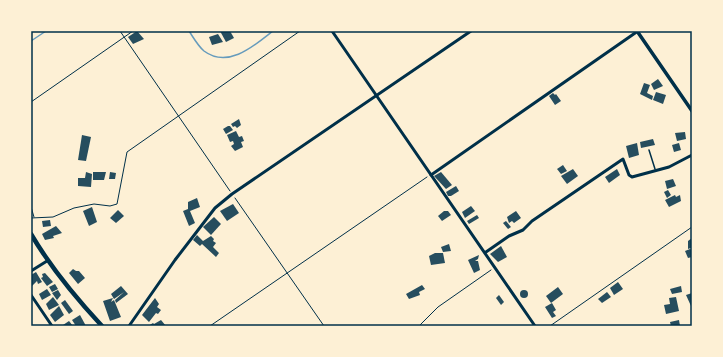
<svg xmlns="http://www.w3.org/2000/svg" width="723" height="357" viewBox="0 0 723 357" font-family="Literata,serif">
<rect width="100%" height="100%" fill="#fdf0d5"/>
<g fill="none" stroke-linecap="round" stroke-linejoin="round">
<!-- stream -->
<g stroke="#669bbc" stroke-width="1.5">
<path d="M189,31C193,37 198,46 204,51C228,69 254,46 273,31"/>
<polyline points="31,41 46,31"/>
</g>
</g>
<!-- building -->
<g fill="#264d5e">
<polygon points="137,31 144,39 133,44 128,37"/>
<polygon points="220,31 230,31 234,38 226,42"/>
<polygon points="218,34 223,42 212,45 209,37"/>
<polygon points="658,79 663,86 654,90 651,84"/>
<polygon points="644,83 650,85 647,93 653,96 652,100 640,94"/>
<polygon points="656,92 666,95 663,104 653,100"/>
<polygon points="553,93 555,95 556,94 561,101 555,105 549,96"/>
<polygon points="239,119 241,125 237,128 235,126 233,127 231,124"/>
<polygon points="228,126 230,126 233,130 226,134 223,129"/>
<polygon points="236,131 239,137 242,136 244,141 241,142 243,147 235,151 231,146 234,144 233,141 230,142 227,135"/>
<polygon points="685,132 686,139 677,141 675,133"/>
<polygon points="82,135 91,137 86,161 78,160"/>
<polygon points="653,139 655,145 641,148 640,142"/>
<polygon points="637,143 639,155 629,158 626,146"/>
<polygon points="679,143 681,150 674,152 672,145"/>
<polygon points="563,165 567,171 561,174 557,169"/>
<polygon points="573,169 578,176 567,184 561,176"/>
<polygon points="617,169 620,175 609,183 605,177"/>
<polygon points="86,172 92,174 91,187 78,186 78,178 85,178"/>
<polygon points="93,172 106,172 104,180 93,180"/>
<polygon points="110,172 116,173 115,179 109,179"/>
<polygon points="441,172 452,185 446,189 434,176"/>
<polygon points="673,179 676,186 667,189 665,181"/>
<polygon points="456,186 459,191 451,196 448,196 446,192"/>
<polygon points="668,190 671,195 667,198 664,192"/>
<polygon points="675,195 676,197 680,195 681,201 669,207 665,200"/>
<polygon points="197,198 200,207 190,211 195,223 189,226 183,211 188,209 188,202"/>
<polygon points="233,204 239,213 227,221 220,211"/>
<polygon points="471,206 475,211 465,218 462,212"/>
<polygon points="92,207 97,222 89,226 83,211"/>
<polygon points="118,210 124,216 116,223 110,218"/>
<polygon points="444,211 448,211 451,215 442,221 438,216"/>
<polygon points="516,211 521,218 514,223 512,221 509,223 507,217"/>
<polygon points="477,215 479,218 469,224 467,221"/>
<polygon points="214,217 221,224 211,235 203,227"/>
<polygon points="50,220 51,226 43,227 42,221"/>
<polygon points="506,221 511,227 508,229 503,223"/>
<polygon points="56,226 62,233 53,236 54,238 45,240 42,234"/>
<polygon points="197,235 203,241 211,236 214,239 213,241 216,243 213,247 219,253 216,257 202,244 200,246 193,240"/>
<polygon points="692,238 691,248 688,249 688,241"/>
<polygon points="449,244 451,251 443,252 441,247"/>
<polygon points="501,246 507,257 498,262 490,254"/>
<polygon points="690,249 692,250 692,257 688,258 685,251"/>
<polygon points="435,253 443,253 445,263 431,265 429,256"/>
<polygon points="479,255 478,259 475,261 478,261 480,270 474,273 468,260"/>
<polygon points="73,269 76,271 79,271 85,278 78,284 69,273"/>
<polygon points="36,272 42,282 38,284 37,281 31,287 31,275"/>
<polygon points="45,273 53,282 47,286 41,278 43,277 42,274"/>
<polygon points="618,282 623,289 614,295 610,288"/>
<polygon points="55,284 58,289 52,292 49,287"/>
<polygon points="422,285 425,289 419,292 420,295 409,299 406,294"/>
<polygon points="121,286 128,294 116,303 115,300 124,292 114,299 111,294"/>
<polygon points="681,286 682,292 672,294 670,289"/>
<polygon points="558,287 563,294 551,303 546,296"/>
<polygon points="47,289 51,295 42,300 39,294"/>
<circle cx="524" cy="294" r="4"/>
<polygon points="58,290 61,295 57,300 52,293"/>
<polygon points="607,292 611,297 602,303 598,299"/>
<polygon points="692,293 692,306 691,306 686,295"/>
<polygon points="499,295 504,302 501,305 496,298"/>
<polygon points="53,297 59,305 49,310 46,304"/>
<polygon points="676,297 679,311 666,314 664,305 670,304 669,298"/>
<polygon points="113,298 111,302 114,300 121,317 110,321 103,301"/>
<polygon points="155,298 159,304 157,307 161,310 158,314 156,313 149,322 142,315"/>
<polygon points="65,300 73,311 69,314 61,303"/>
<polygon points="552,303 556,310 553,312 556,316 552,318 545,307"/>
<polygon points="59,306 64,315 55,322 50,315"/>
<polygon points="80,315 86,326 76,326 72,320"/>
<polygon points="161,320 166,326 148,326 153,323 154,324"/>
<polygon points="679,320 680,326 671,326 670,322"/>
<polygon points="69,321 73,326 64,326 63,325"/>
</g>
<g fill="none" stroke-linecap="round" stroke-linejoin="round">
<!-- path -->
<g stroke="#003049" stroke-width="1">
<polyline points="120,31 230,191"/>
<polyline points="31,102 133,31"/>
<polyline points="235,198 324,326"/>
<polyline points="31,207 34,217"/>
<polyline points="31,218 53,217 74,208 94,204 110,206 117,204 127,152 300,31"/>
<polyline points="210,326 427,177"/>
<polyline points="419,326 438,307 491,270"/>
<polyline points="550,326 692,227"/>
</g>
<!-- service -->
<polyline stroke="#003049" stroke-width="1.5" points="649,150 655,169"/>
<!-- minor -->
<g stroke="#003049" stroke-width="3">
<polyline points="332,31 535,326"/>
<polyline points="431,175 638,31"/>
<polyline points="486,252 509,236 523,230 532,221 623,159 629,175 632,177 669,167 692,155"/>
<polyline points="31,271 47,261"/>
<polyline points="31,295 52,326"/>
<polyline points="129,326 175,260 215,208 232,194 471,31"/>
</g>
<!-- tertiary -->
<polyline stroke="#003049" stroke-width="3.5" points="637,31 692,111"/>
<!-- primary -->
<path stroke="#003049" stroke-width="4.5" d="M31,234C51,268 75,297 102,326"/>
</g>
<!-- border -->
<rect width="723" height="357" fill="none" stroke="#fdf0d5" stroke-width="64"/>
<rect x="32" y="32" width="659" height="293" fill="none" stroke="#003049" stroke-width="1.5"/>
</svg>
